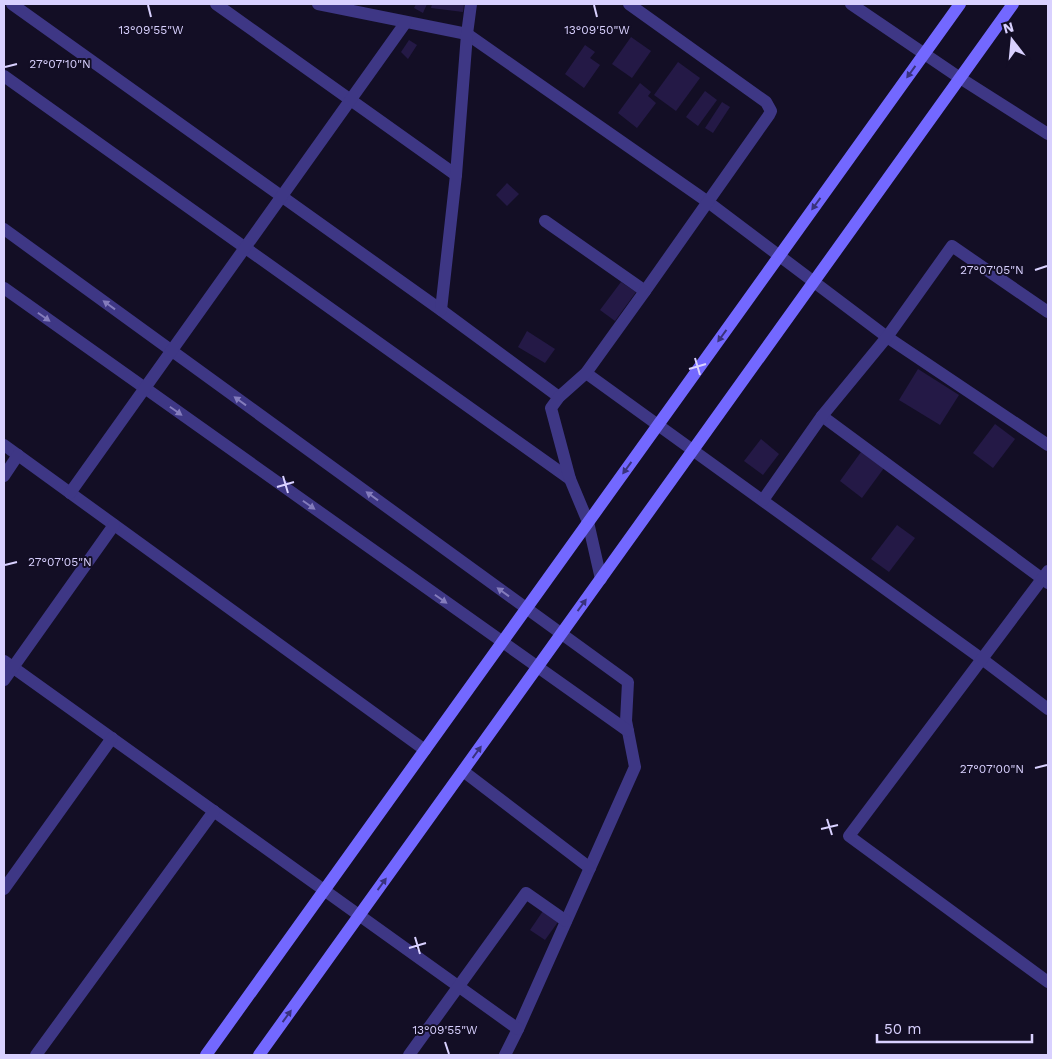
<svg xmlns="http://www.w3.org/2000/svg" width="1052" height="1059" viewBox="0 0 1052 1059" font-family="'Work Sans',sans-serif">
<rect width="100%" height="100%" fill="#130e25"/>
<!-- building -->
<g fill="#241946">
<polygon points="416,4 427,4 423,13 414,8"/>
<polygon points="432,4 464,4 463,12 431,8"/>
<polygon points="631,37 651,51 632,78 612,64"/>
<polygon points="409,40 417,45 408,59 401,52"/>
<polygon points="585,45 595,52 590,58 600,65 584,88 565,74"/>
<polygon points="678,62 700,78 676,111 654,95"/>
<polygon points="640,83 651,92 648,96 656,103 637,128 618,113"/>
<polygon points="705,91 717,100 698,126 686,117"/>
<polygon points="722,102 730,107 713,133 705,128"/>
<polygon points="507,183 519,194 507,206 496,195"/>
<polygon points="621,282 636,292 615,321 600,310"/>
<polygon points="527,331 555,349 545,363 518,347"/>
<polygon points="918,369 959,395 940,425 899,400"/>
<polygon points="995,424 1015,439 993,468 973,453"/>
<polygon points="761,439 779,454 763,475 744,461"/>
<polygon points="861,452 884,468 862,498 840,481"/>
<polygon points="897,525 915,538 889,572 871,559"/>
<polygon points="543,911 558,922 545,940 530,930"/>
</g>
<g fill="none" stroke-linecap="round" stroke-linejoin="round">
<!-- minor -->
<g stroke="#3e3785" stroke-width="12">
<polyline points="12,4 441,310 559,397"/>
<polyline points="216,4 456,175"/>
<polyline points="318,4 467,34 708,202 887,337 1048,445"/>
<polyline points="851,4 960,78 1048,134"/>
<polyline points="4,76 570,479"/>
<polyline points="545,221 645,291"/>
<polyline points="4,229 628,682 626,721 635,767 518,1029 505,1055"/>
<polyline points="4,288 628,731"/>
<polyline points="441,310 456,175 467,34 471,4"/>
<polyline points="586,373 982,659 1048,709"/>
<polyline points="822,416 1048,583"/>
<polyline points="4,445 425,750"/>
<polyline points="4,476 18,455"/>
<polyline points="70,493 406,22"/>
<polyline points="763,500 822,416 887,337 952,246 1048,312"/>
<polyline points="1048,571 849,836 1048,982"/>
<polyline points="601,579 588,522 570,479 551,408 559,397 586,373 645,291 769,115 771,111 766,102 629,4"/>
<polyline points="4,661 518,1029"/>
<polyline points="4,680 114,525"/>
<polyline points="463,771 590,868"/>
<polyline points="4,889 112,738"/>
<polyline points="36,1055 214,811"/>
<polyline points="409,1055 526,893 566,921"/>
</g>
<!-- secondary -->
<g stroke="#7368ff" stroke-width="12">
<polyline points="206,1055 960,4"/>
<polyline points="259,1055 1013,4"/>
</g>
</g>
<!-- one-way arrows -->
<defs><path id="oneway-solid" d="M-6-.8H1V-3.2L6.5 0L1 3.2V.8H-6Z" transform="scale(1.25)"/></defs>
<g fill="#39327c">
<use href="#oneway-solid" transform="translate(911 72) rotate(126)"/>
<use href="#oneway-solid" transform="translate(816 204) rotate(126)"/>
<use href="#oneway-solid" transform="translate(722 336) rotate(126)"/>
<use href="#oneway-solid" transform="translate(627 468) rotate(126)"/>
<use href="#oneway-solid" transform="translate(582 605) rotate(-54)"/>
<use href="#oneway-solid" transform="translate(477 752) rotate(-54)"/>
<use href="#oneway-solid" transform="translate(382 884) rotate(-54)"/>
<use href="#oneway-solid" transform="translate(287 1016) rotate(-54)"/>
</g>
<g fill="#847cbc">
<use href="#oneway-solid" transform="translate(109 305) rotate(-144)"/>
<use href="#oneway-solid" transform="translate(44 317) rotate(35)"/>
<use href="#oneway-solid" transform="translate(240 401) rotate(-144)"/>
<use href="#oneway-solid" transform="translate(176 411) rotate(35)"/>
<use href="#oneway-solid" transform="translate(372 496) rotate(-144)"/>
<use href="#oneway-solid" transform="translate(309 505) rotate(35)"/>
<use href="#oneway-solid" transform="translate(503 592) rotate(-144)"/>
<use href="#oneway-solid" transform="translate(441 599) rotate(35)"/>
</g>
<!-- ticks -->
<path fill="none" stroke="#d9d1ff" stroke-width="2" d="M148,5L151,17M594,5L597,17M5,67L17,64M1035,270L1047,266M695,358L700,375M689,369L706,364M283,476L288,493M277,487L294,482M5,565L17,562M1035,768L1047,765M827,819L832,835M821,829L838,825M415,937L420,954M409,948L426,943M445,1042L449,1054"/>
<g font-size="12" text-anchor="middle" fill="#d9d1ff" stroke="#130e25" stroke-width="4" stroke-linejoin="round" paint-order="stroke">
<text x="151" y="34">13°09'55"W</text>
<text x="597" y="34">13°09'50"W</text>
<text x="60" y="68">27°07'10"N</text>
<text x="992" y="274">27°07'05"N</text>
<text x="60" y="566">27°07'05"N</text>
<text x="992" y="773">27°07'00"N</text>
<text x="445" y="1034">13°09'55"W</text>
</g>
<!-- border -->
<rect width="1052" height="1059" fill="none" stroke="#d9d1ff" stroke-width="10"/>
<!-- north arrow -->
<g transform="translate(1012 40) rotate(344)" stroke="#130e25" stroke-width="4" paint-order="stroke">
<path d="M0-4L9 19L0 12L-9 19Z" fill="#d9d1ff"/>
<text y="-8" font-size="14" font-weight="bold" text-anchor="middle" fill="#d9d1ff">N</text>
</g>
<!-- scale -->
<path d="M877 1034v8h155v-8" fill="none" stroke="#d9d1ff" stroke-width="2.5"/>
<text x="884" y="1034" font-size="15" fill="#d9d1ff" stroke="#130e25" stroke-width="4" paint-order="stroke">50 m</text>
</svg>
